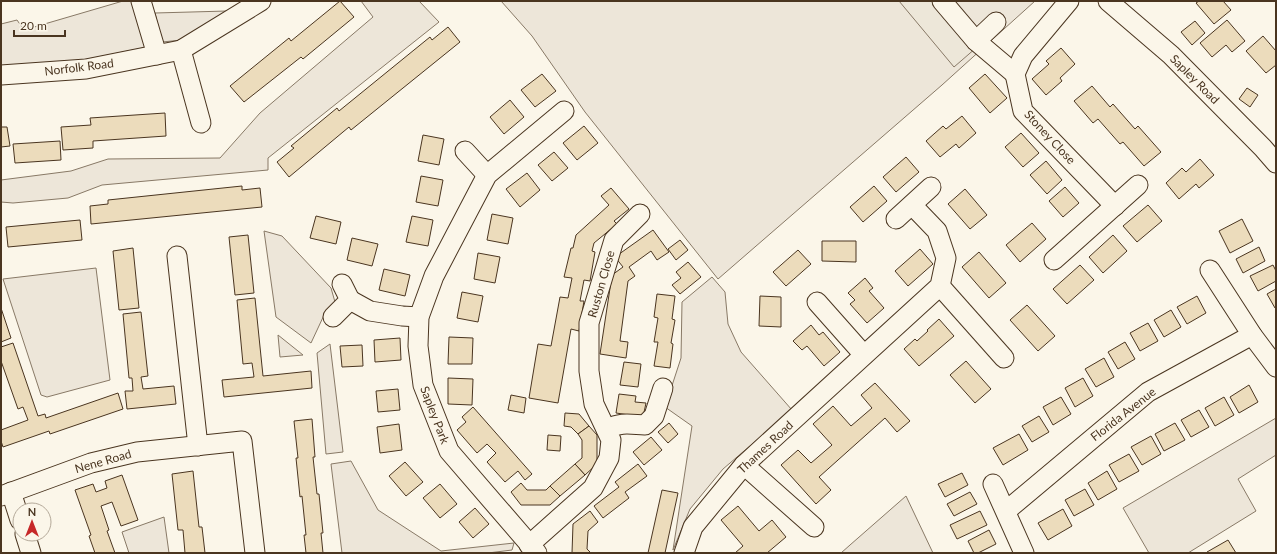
<svg xmlns="http://www.w3.org/2000/svg" width="1277" height="554" viewBox="0 0 1277 554" font-family="Lato,sans-serif">
<rect width="100%" height="100%" fill="#fbf6e9"/>
<!-- green -->
<g fill="#ede6d9" stroke="#887966">
<polygon points="123,1 134,1 148,47 79,61 1,66 1,24 17,20 24,30"/>
<polygon points="361,1 419,1 439,22 268,158 268,170 102,185 68,198 13,203 1,202 1,180 71,171 108,159 220,158 260,113 373,17"/>
<polygon points="501,1 1035,1 942,85 718,279 585,112 532,36"/>
<polygon points="227,11 182,40 162,42 155,13"/>
<polygon points="264,231 282,236 331,288 335,302 325,313 311,343 276,317"/>
<polygon points="96,268 110,380 47,397 41,395 3,279"/>
<polygon points="712,277 725,292 728,324 741,352 792,410 723,469 690,509 673,550 692,426 665,407 681,358 682,302"/>
<polygon points="278,335 303,355 280,357"/>
<polygon points="330,344 343,452 326,454 317,353"/>
<polygon points="1276,418 1276,455 1238,479 1256,511 1188,553 1149,553 1123,508"/>
<polygon points="351,461 378,510 441,551 514,543 512,550 488,553 342,553 331,464"/>
<polygon points="906,496 933,553 841,553 850,545"/>
<polygon points="164,517 169,553 129,553 122,532"/>
</g>
<!-- parking -->
<polygon fill="#ede7d9" stroke="#887966" points="899,1 950,1 984,41 954,67"/>
<!-- building -->
<g fill="#ecdcbc" stroke="#4a3520">
<polygon points="340,1 354,17 303,59 301,57 244,102 230,86 289,38 291,41"/>
<polygon points="1199,1 1223,1 1231,10 1214,24 1196,3"/>
<polygon points="1227,20 1245,41 1232,52 1226,45 1212,57 1200,43"/>
<polygon points="1195,21 1205,33 1192,45 1181,32"/>
<polygon points="448,27 460,42 351,130 349,127 289,177 277,162 294,148 291,146 337,108 339,111 430,37 432,40"/>
<polygon points="1263,36 1276,51 1276,65 1266,73 1246,51"/>
<polygon points="1061,48 1075,64 1060,78 1062,81 1046,95 1032,79 1049,64 1046,61"/>
<polygon points="542,74 556,91 535,107 521,90"/>
<polygon points="985,74 1007,98 990,113 969,88"/>
<polygon points="1092,86 1110,107 1113,104 1135,129 1138,126 1161,152 1144,166 1123,142 1120,144 1098,119 1093,123 1074,101"/>
<polygon points="1247,88 1258,95 1250,107 1239,99"/>
<polygon points="510,100 524,117 504,134 490,117"/>
<polygon points="165,113 166,136 93,141 93,148 63,150 61,127 91,125 90,118"/>
<polygon points="962,116 976,133 959,148 956,144 940,157 926,141 943,126 946,129"/>
<polygon points="584,126 598,143 577,160 563,143"/>
<polygon points="1,127 7,127 10,146 1,147"/>
<polygon points="1021,133 1039,153 1023,167 1005,147"/>
<polygon points="423,135 444,139 439,165 418,161"/>
<polygon points="60,141 61,160 15,163 13,144"/>
<polygon points="554,152 568,168 552,181 538,165"/>
<polygon points="906,157 919,172 896,192 883,177"/>
<polygon points="1200,159 1214,175 1199,188 1196,184 1179,199 1166,183 1182,168 1186,172"/>
<polygon points="1046,161 1062,180 1047,194 1030,175"/>
<polygon points="527,173 540,190 520,207 506,189"/>
<polygon points="421,176 443,180 438,206 416,202"/>
<polygon points="242,186 242,190 260,188 262,207 91,224 90,206 108,204 108,200"/>
<polygon points="874,186 887,201 863,222 850,207"/>
<polygon points="1065,187 1079,203 1063,217 1049,201"/>
<polygon points="611,188 629,209 614,221 617,224 594,243 592,251 595,252 590,281 584,280 580,301 584,301 579,331 571,329 558,403 529,398 538,344 551,346 560,297 568,298 572,278 564,277 571,248 573,248 576,235 609,205 601,196"/>
<polygon points="965,189 987,215 970,229 948,204"/>
<polygon points="1148,205 1162,221 1137,242 1123,226"/>
<polygon points="492,214 513,218 508,244 487,240"/>
<polygon points="316,216 341,222 336,244 310,238"/>
<polygon points="412,216 433,220 428,246 406,242"/>
<polygon points="1242,219 1253,241 1230,253 1219,231"/>
<polygon points="80,220 82,240 8,247 6,227"/>
<polygon points="1032,223 1046,239 1020,262 1006,245"/>
<polygon points="653,230 669,252 657,260 651,251 629,267 635,276 628,281 620,341 628,342 626,358 600,354 612,275 623,267 615,257"/>
<polygon points="248,235 254,293 235,295 229,237"/>
<polygon points="1113,235 1127,251 1103,273 1089,257"/>
<polygon points="352,238 378,244 372,266 347,260"/>
<polygon points="680,240 688,250 676,260 668,249"/>
<polygon points="822,241 856,241 856,262 822,261"/>
<polygon points="1259,247 1265,261 1243,273 1236,259"/>
<polygon points="133,248 139,308 119,310 113,251"/>
<polygon points="920,249 933,264 908,286 895,271"/>
<polygon points="798,250 811,264 786,286 773,272"/>
<polygon points="979,252 1006,283 989,298 962,267"/>
<polygon points="478,253 500,257 495,283 474,279"/>
<polygon points="688,262 701,277 680,294 672,285 681,278 676,272"/>
<polygon points="1080,265 1094,280 1067,304 1053,289"/>
<polygon points="1273,265 1276,271 1276,281 1258,291 1250,276"/>
<polygon points="384,269 410,275 405,296 379,290"/>
<polygon points="865,278 873,288 869,291 884,308 867,323 850,304 855,300 848,293"/>
<polygon points="1276,289 1276,308 1275,308 1267,294"/>
<polygon points="462,292 483,296 478,322 457,318"/>
<polygon points="657,294 675,296 672,319 675,320 671,343 673,344 670,368 654,366 658,342 654,342 658,318 654,317"/>
<polygon points="760,296 781,297 781,327 759,326"/>
<polygon points="1197,296 1206,313 1187,324 1177,307"/>
<polygon points="255,298 263,376 311,371 312,388 224,397 222,380 254,377 252,363 243,364 237,300"/>
<polygon points="1027,305 1055,336 1038,351 1010,320"/>
<polygon points="1,308 11,338 1,342"/>
<polygon points="1171,310 1181,327 1164,337 1154,320"/>
<polygon points="141,312 148,376 141,377 143,389 174,386 176,404 127,409 125,391 133,391 132,378 129,378 123,314"/>
<polygon points="939,319 954,336 919,366 904,349 915,339 917,341 928,331 927,330"/>
<polygon points="1148,323 1158,341 1140,351 1130,333"/>
<polygon points="811,325 819,335 823,332 840,352 824,366 807,346 802,350 793,341"/>
<polygon points="449,337 473,338 472,364 448,364"/>
<polygon points="400,338 401,360 375,362 374,340"/>
<polygon points="1125,342 1135,359 1118,369 1108,352"/>
<polygon points="13,343 38,416 45,414 46,418 118,393 123,409 50,434 49,431 3,447 1,441 1,430 28,420 23,407 18,409 1,361 1,347"/>
<polygon points="362,345 363,366 342,367 340,346"/>
<polygon points="1104,358 1114,377 1096,387 1085,369"/>
<polygon points="966,361 991,389 975,403 950,375"/>
<polygon points="624,362 641,364 638,387 620,385"/>
<polygon points="448,378 473,379 472,405 448,404"/>
<polygon points="1083,378 1093,396 1075,407 1065,388"/>
<polygon points="875,383 910,421 897,432 885,418 819,477 831,490 816,504 781,465 798,450 811,463 832,445 813,424 833,406 851,426 872,408 861,395"/>
<polygon points="1249,385 1258,402 1239,413 1230,397"/>
<polygon points="398,389 400,410 378,412 376,391"/>
<polygon points="619,394 636,396 635,402 646,403 643,417 616,413"/>
<polygon points="511,395 526,398 524,413 508,410"/>
<polygon points="1061,397 1071,414 1053,425 1043,407"/>
<polygon points="1224,397 1234,415 1215,426 1205,408"/>
<polygon points="473,407 532,474 525,480 518,471 505,482 487,462 496,453 487,444 477,453 457,430 466,422 462,417"/>
<polygon points="1199,410 1209,427 1191,437 1181,420"/>
<polygon points="565,413 579,414 589,426 578,434 571,427 564,426"/>
<polygon points="1039,416 1049,432 1032,442 1022,426"/>
<polygon points="312,419 315,457 313,457 317,494 319,494 323,533 321,533 323,553 306,553 304,535 306,535 302,496 300,497 296,458 298,458 294,421"/>
<polygon points="669,423 678,434 668,443 658,432"/>
<polygon points="1175,423 1185,440 1164,451 1155,434"/>
<polygon points="399,424 402,450 380,453 377,427"/>
<polygon points="589,426 597,435 597,464 585,475 575,464 582,458 582,440 578,434"/>
<polygon points="1019,434 1028,450 1003,465 993,448"/>
<polygon points="548,435 561,436 560,451 547,450"/>
<polygon points="1151,436 1161,454 1142,465 1131,447"/>
<polygon points="651,437 662,450 644,465 633,452"/>
<polygon points="1129,454 1139,471 1119,482 1109,465"/>
<polygon points="405,462 423,482 406,496 389,476"/>
<polygon points="575,464 585,475 560,496 550,486"/>
<polygon points="638,464 647,476 625,492 629,498 603,518 594,506 619,487 615,482"/>
<polygon points="193,471 199,527 202,527 205,553 185,553 183,530 178,530 172,474"/>
<polygon points="1107,471 1117,489 1098,500 1088,483"/>
<polygon points="962,473 968,485 945,497 938,484"/>
<polygon points="122,475 138,520 121,526 112,502 101,506 109,530 107,531 115,553 95,553 89,536 91,535 75,490 93,484 96,492 107,488 105,481"/>
<polygon points="521,483 527,490 546,490 550,486 560,496 550,505 521,505 511,492"/>
<polygon points="440,484 457,504 440,518 423,498"/>
<polygon points="1085,489 1094,505 1074,516 1065,500"/>
<polygon points="662,490 678,493 665,553 648,553"/>
<polygon points="970,492 977,504 954,516 947,504"/>
<polygon points="738,506 759,531 772,520 786,537 767,553 735,553 743,546 721,520"/>
<polygon points="475,508 489,524 473,538 459,522"/>
<polygon points="1063,509 1072,526 1048,540 1038,523"/>
<polygon points="590,511 598,522 588,531 587,549 591,553 572,553 573,524"/>
<polygon points="980,511 987,525 957,539 950,525"/>
<polygon points="989,530 996,544 978,553 974,553 968,541"/>
<polygon points="1228,540 1236,553 1208,553 1207,552"/>
</g>
<g fill="none" stroke-linecap="round" stroke-linejoin="round">
<!-- minor casing -->
<g stroke="#4a3520" stroke-width="21">
<g id="minor">
<polyline points="141,1 157,55"/>
<polyline points="942,1 976,41 1015,74"/>
<polyline points="1069,1 1023,56 1015,74 1023,111 1115,206"/>
<polyline points="1108,1 1171,55 1263,148 1276,163"/>
<polyline points="976,41 996,22"/>
<polyline points="181,50 201,123"/>
<polyline points="1,75 86,69 181,50 261,1"/>
<polyline points="465,151 487,175"/>
<polyline points="896,219 931,187"/>
<polyline points="177,256 198,446"/>
<polyline points="1054,260 1138,185"/>
<polyline points="1210,270 1252,335 1276,367"/>
<polyline points="940,286 1004,358"/>
<polyline points="350,300 370,311 402,316 419,317"/>
<polyline points="817,302 864,355"/>
<polyline points="333,317 350,300 342,284"/>
<path d="M606,429C623,422 627,424 645,425L654,416L663,388"/>
<polyline points="744,465 814,527"/>
<polyline points="993,484 1024,553"/>
<polyline points="11,492 20,520"/>
<polyline points="1,496 91,463 137,452 242,441 255,553"/>
<polyline points="1006,511 1148,392 1252,335"/>
<polyline points="25,534 31,553"/>
<polyline points="529,545 593,488 609,458 611,440 594,404 589,371 589,323 614,240 640,214"/>
<polyline points="537,553 449,451 423,385 418,346 419,317 434,276 487,175 564,111"/>
<polyline points="684,553 693,527 744,465 940,286 946,258 937,231 912,205"/>
</g>
</g>
<!-- minor -->
<use href="#minor" stroke="#fbf6e9" stroke-width="19"/>
</g>
<g text-anchor="middle" dominant-baseline="central" stroke-width="3" stroke-linejoin="round" paint-order="stroke">
<!-- street labels -->
<g font-size="12" fill="#4a3520" stroke="#fbf6e9">
<text transform="translate(79 67) rotate(-7)">Norfolk Road</text>
<text transform="translate(1195 79) rotate(45)">Sapley Road</text>
<text transform="translate(1050 137) rotate(47)">Stoney Close</text>
<text transform="translate(601 284) rotate(-74)">Ruston Close</text>
<text transform="translate(1123 414) rotate(-38)">Florida Avenue</text>
<text transform="translate(435 415) rotate(69)">Sapley Park</text>
<text transform="translate(765 447) rotate(-43)">Thames Road</text>
<text transform="translate(103 461) rotate(-16)">Nene Road</text>
</g>
</g>
<!-- border -->
<rect width="1277" height="554" fill="none" stroke="#4a3520" stroke-width="4"/>
<!-- north arrow -->
<g transform="translate(32 522)"><circle r="19" fill="#fbf6e9" stroke="#b4a999"/>
<path d="M0-3L7 15L0 10L-7 15Z" fill="#c62828"/>
<text y="-6" font-size="11" font-weight="bold" text-anchor="middle" fill="#4a3520">N</text>
</g>
<!-- scale -->
<path d="M14 30v6h51v-6" fill="none" stroke="#4a3520" stroke-width="2"/>
<text x="20" y="30" font-size="12" fill="#4a3520" stroke="#fbf6e9" stroke-width="3" paint-order="stroke">20 m</text>
</svg>
